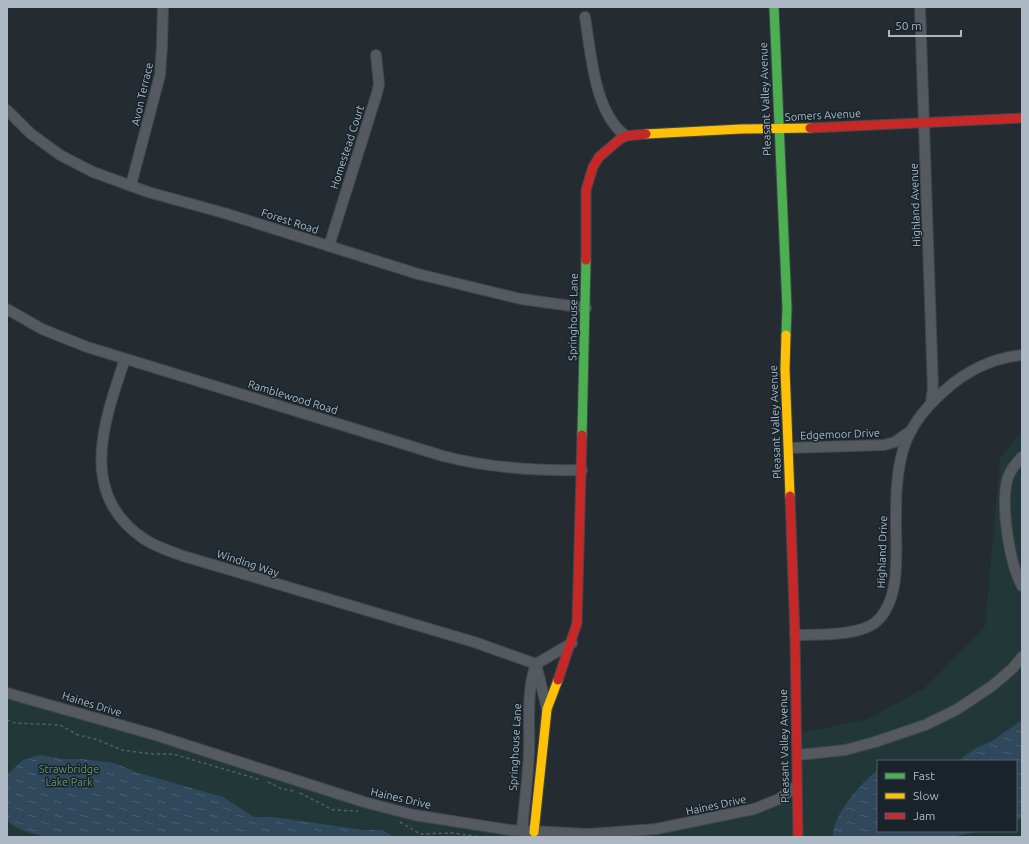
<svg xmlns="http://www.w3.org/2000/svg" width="1029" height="844" viewBox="0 0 1029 844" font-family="Ubuntu,sans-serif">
<defs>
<pattern id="water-ripples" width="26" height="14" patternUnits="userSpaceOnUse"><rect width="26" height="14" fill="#30485b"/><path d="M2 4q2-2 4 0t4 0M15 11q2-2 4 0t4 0" fill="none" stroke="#4b6071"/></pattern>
</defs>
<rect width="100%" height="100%" fill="#252c31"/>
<!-- green -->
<path fill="#223838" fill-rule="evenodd" d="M1022,431V837H7V692L364,802L455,822L623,833L771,802L796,786V734L868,719L925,688L985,627L1000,459ZM878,761H1016V831H878Z"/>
<!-- water -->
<g fill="url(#water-ripples)">
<polygon points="1022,720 1022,818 1016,821 1016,761 958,761 976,748 992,741"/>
<path d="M40,755L64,759H81L114,763L139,773L223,797L254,817H273L363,830H382L394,837H45C32,833 17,830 7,821V775L23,760Z"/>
<path d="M878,770V831H980L952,837H833C832,816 861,782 878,770Z"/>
</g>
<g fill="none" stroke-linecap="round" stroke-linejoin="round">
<!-- street casing -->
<g stroke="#42484c" stroke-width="12">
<g id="street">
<polyline points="920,7 933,389 931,402"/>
<path d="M585,17C591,53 594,113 626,136"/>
<polyline points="7,110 30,133 60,155 93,172 148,192 224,213 418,274 521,299 586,308"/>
<polyline points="131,185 160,75 162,45 163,7"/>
<polyline points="329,246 377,93 379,84 376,55"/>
<path d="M7,309L42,329L87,347L443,456C489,468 534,471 582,470"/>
<path d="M125,359C104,421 77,494 144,539C156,547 170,551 183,556L474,642L536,664"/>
<polyline points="789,448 884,445 895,442 912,430"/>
<path d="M1022,457C1016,463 1011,469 1008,477C1000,503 1009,562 1022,586"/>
<path d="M795,635C817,635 861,636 877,621C903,597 895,545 896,513C896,492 897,468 904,447C911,425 927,406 944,391C966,371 992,358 1022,355"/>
<polyline points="536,664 547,709"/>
<polyline points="7,693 152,734 364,802 414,815 510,830 589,834 656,829 754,809 779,799 796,786"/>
<polyline points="798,755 845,750 875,742 925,725 956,710 992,686 1012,669 1022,657"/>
<path d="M522,831C524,805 528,778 529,752C530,723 526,692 536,664L572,643"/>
</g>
</g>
<!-- fast casing -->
<g stroke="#42484c" stroke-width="11">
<g id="fast">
<polyline points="774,7 787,308 786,335"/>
<polyline points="582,435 586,260"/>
</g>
</g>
<!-- slow casing -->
<g stroke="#42484c" stroke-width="11">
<g id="slow">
<polyline points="646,134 741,129 810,128"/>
<polyline points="786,335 785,369 790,496"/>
<polyline points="534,832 547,709 558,680"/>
</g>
</g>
<!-- jam casing -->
<g stroke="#42484c" stroke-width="11">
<g id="jam">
<polyline points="810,128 1022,118"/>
<polyline points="586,260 586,190 593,167 599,157 620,139 626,136 646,134"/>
<polyline points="790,496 795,635 798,837"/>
<polyline points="558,680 577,623 582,435"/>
</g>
</g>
<!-- path -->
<g stroke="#575f64" stroke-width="1.5" stroke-dasharray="3 3" stroke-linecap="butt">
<polyline points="7,720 15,723 60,725 78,735 95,739 122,750 152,754 173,754 261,780"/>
<polyline points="268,782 282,789 295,791"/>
<polyline points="300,793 333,810 358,811"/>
<polyline points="400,822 420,834 453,833 480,837"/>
</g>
<!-- street -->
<use href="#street" stroke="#545a60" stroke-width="10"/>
<!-- fast -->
<use href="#fast" stroke="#4caf50" stroke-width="9"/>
<!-- slow -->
<use href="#slow" stroke="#ffc107" stroke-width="9"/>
<!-- jam -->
<use href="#jam" stroke="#c62828" stroke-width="9"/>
</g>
<g text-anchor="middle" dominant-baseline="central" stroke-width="3" stroke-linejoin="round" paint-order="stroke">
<!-- street labels -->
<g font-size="11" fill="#acb9c5" stroke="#18232c">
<text transform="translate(142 94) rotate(-77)">Avon Terrace</text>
<text transform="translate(765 99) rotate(-92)">Pleasant Valley Avenue</text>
<text transform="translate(823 115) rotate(-3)">Somers Avenue</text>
<text transform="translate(347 147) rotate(-72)">Homestead Court</text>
<text transform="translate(915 205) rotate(-92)">Highland Avenue</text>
<text transform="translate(290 221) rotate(18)">Forest Road</text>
<text transform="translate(573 317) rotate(-89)">Springhouse Lane</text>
<text transform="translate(293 397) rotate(17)">Ramblewood Road</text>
<text transform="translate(775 422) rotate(-92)">Pleasant Valley Avenue</text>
<text transform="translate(840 434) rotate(-2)">Edgemoor Drive</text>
<text transform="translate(882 552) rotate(-88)">Highland Drive</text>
<text transform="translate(248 563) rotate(18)">Winding Way</text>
<text transform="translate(92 704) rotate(17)">Haines Drive</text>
<text transform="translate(784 746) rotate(-91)">Pleasant Valley Avenue</text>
<text transform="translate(515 747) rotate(-87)">Springhouse Lane</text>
<text transform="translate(401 798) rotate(13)">Haines Drive</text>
<text transform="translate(716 805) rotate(-12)">Haines Drive</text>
</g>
<!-- park labels -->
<g font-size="11" fill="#639668" stroke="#18232c">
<text x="69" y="769">Strawbridge<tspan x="69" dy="13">Lake Park</tspan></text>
</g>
</g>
<!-- border -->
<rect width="1029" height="844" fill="none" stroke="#acb9c5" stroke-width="16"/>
<!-- legend -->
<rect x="877" y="760" width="140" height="72" fill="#18232c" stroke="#535f69"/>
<rect x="885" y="773" width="20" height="6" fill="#4caf50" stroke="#535f69"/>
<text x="913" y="780" font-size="12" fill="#acb9c5">Fast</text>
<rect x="885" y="793" width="20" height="6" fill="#ffc107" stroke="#535f69"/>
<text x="913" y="800" font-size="12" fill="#acb9c5">Slow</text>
<rect x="885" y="813" width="20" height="6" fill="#c62828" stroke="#535f69"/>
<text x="913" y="820" font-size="12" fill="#acb9c5">Jam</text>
<!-- scale -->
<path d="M889 30v6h72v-6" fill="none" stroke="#acb9c5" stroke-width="2"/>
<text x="895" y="30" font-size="12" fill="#acb9c5" stroke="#18232c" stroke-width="3" paint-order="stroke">50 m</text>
</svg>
